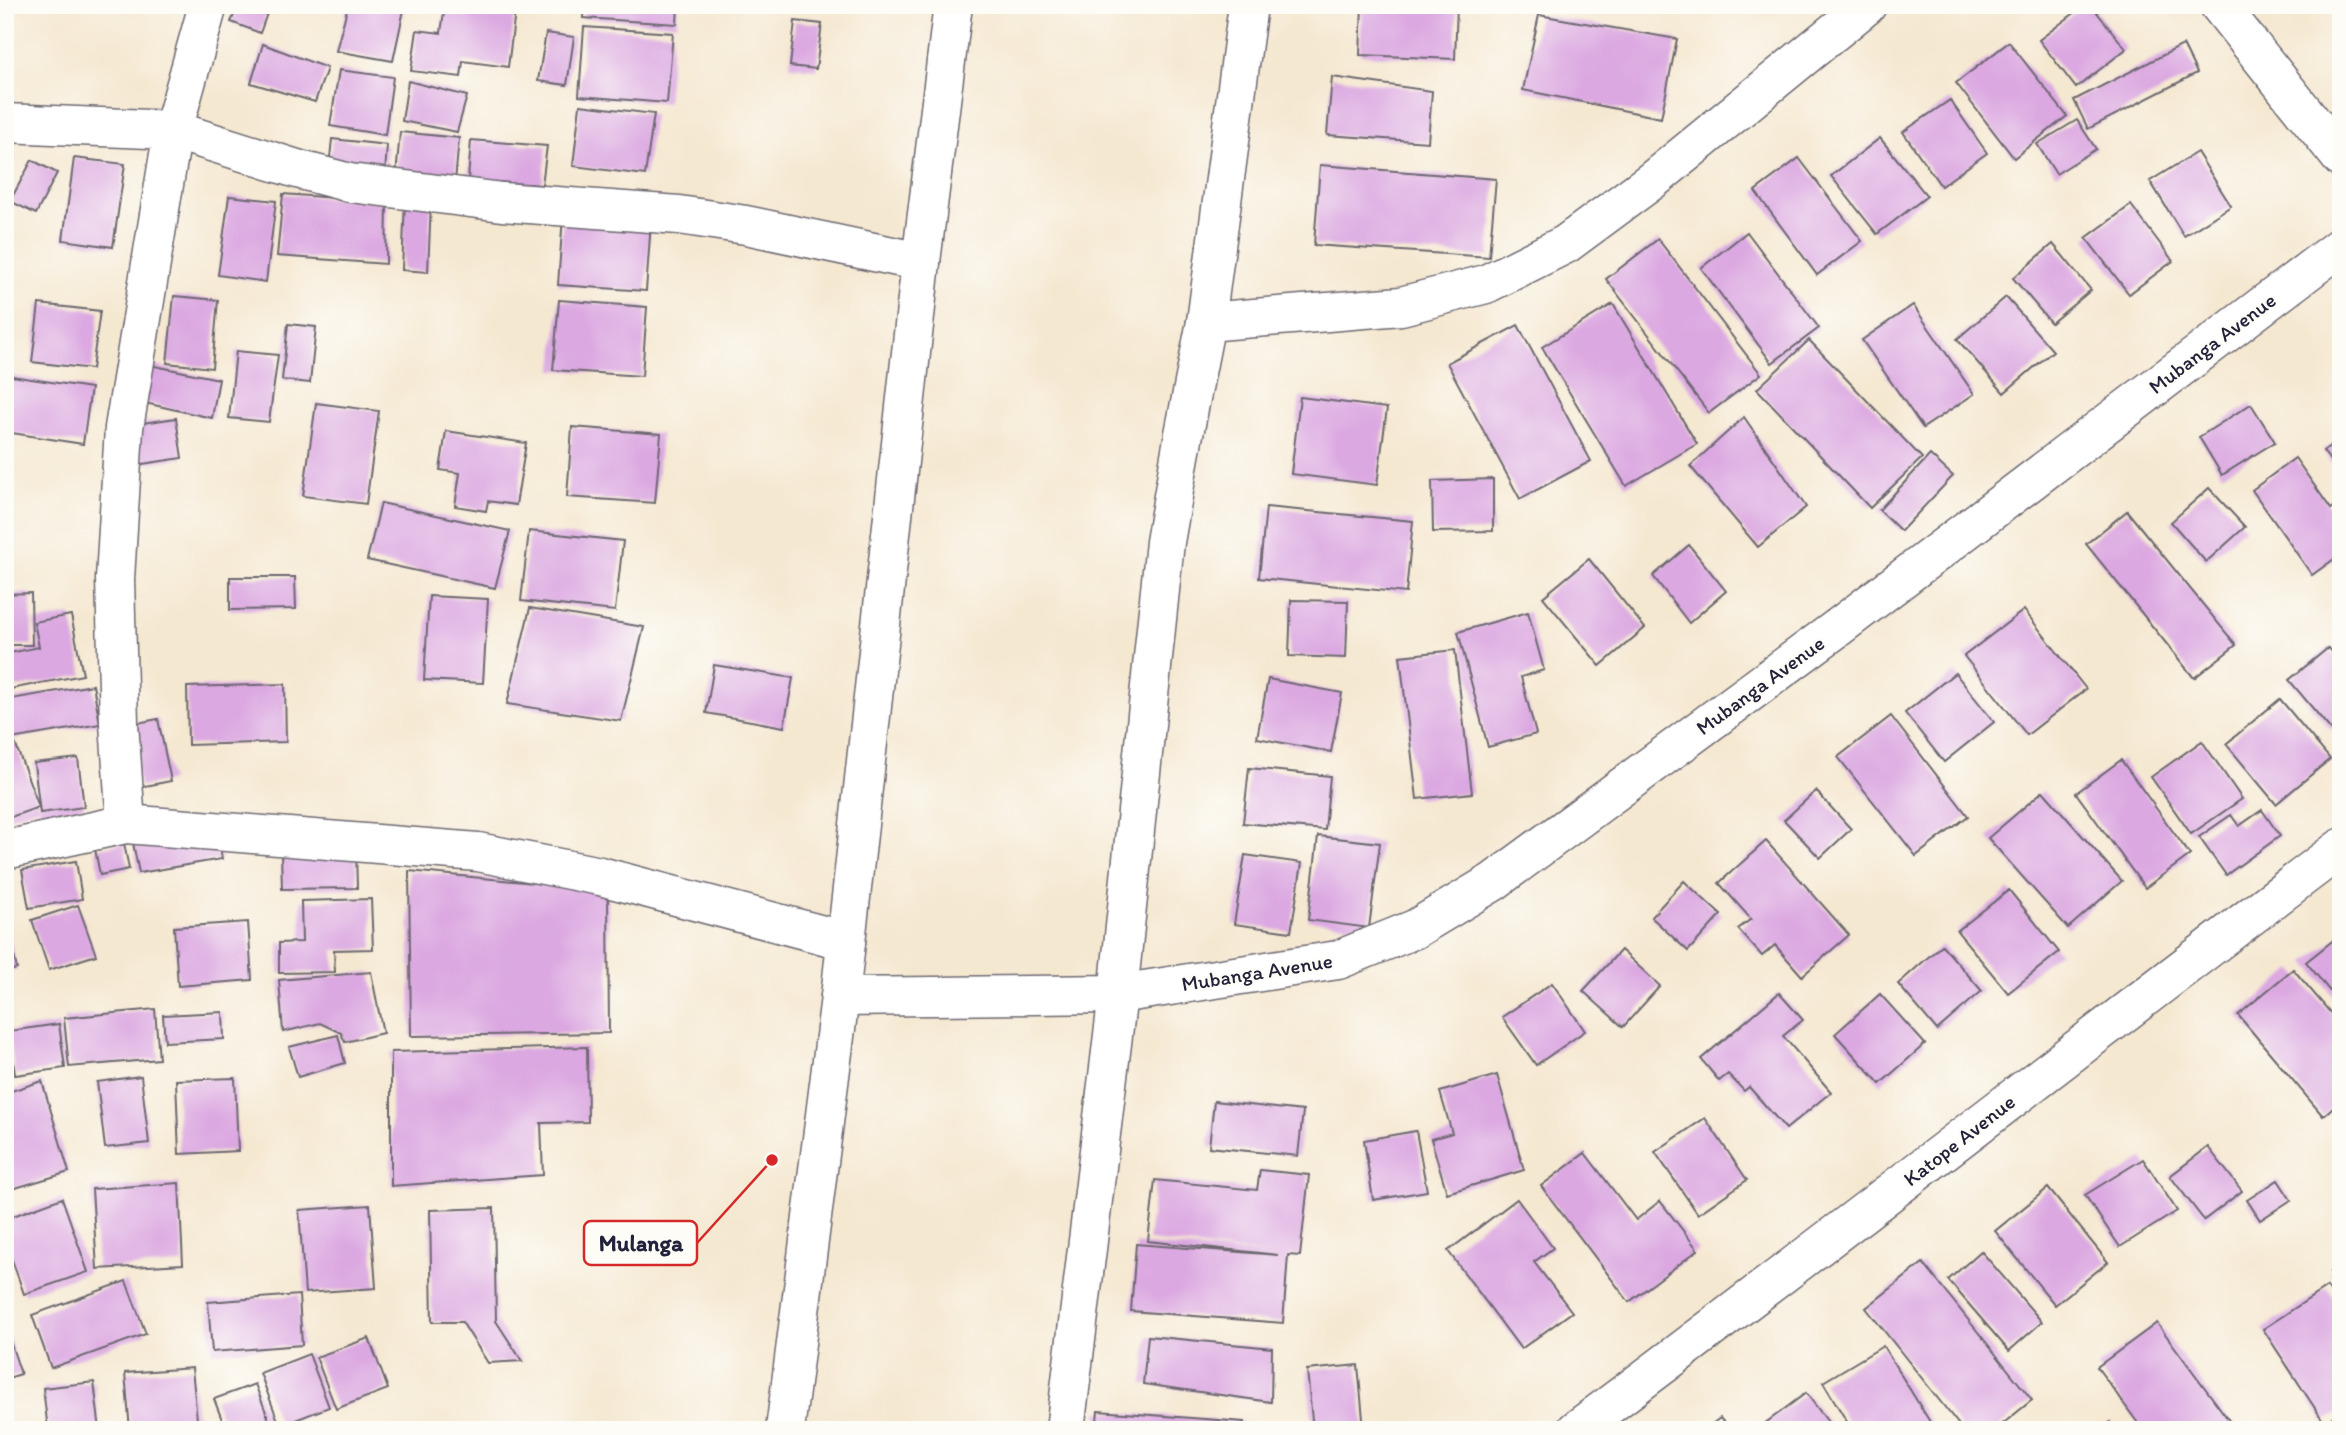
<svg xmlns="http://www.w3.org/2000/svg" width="2346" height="1435" viewBox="0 0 2346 1435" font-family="Itim,sans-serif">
<rect width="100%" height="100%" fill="#fdfcf7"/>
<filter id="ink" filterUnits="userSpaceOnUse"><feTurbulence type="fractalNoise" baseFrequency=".0143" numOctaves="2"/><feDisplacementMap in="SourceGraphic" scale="14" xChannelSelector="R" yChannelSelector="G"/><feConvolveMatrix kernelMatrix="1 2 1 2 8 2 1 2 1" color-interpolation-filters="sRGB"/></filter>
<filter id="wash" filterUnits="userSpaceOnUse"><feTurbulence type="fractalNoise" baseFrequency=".00686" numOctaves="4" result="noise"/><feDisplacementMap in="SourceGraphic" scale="28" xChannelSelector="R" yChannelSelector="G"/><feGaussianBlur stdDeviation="1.57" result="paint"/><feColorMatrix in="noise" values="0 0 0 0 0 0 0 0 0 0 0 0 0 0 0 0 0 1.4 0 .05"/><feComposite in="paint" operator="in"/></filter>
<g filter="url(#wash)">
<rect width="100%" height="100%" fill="#f5e8d1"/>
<g id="blocks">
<!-- building -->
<g fill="#dba8e1">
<polygon points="238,5 270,5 260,33 231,22"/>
<polygon points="348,5 405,5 393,61 336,51"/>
<polygon points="445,5 462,5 515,12 508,67 463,61 461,77 411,71 417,30 441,33"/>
<polygon points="584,5 678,5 677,24 583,18"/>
<polygon points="1362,5 1457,5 1455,59 1360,55"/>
<polygon points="2085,5 2091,5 2126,49 2076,88 2039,40"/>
<polygon points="1539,15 1677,39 1661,118 1523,90"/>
<polygon points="795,21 822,24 816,69 790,66"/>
<polygon points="584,27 673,33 667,103 579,96"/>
<polygon points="546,33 574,37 567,85 538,81"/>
<polygon points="2009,42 2067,116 2014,158 1956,83"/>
<polygon points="263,44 327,68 315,102 251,83"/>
<polygon points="2183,45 2197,73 2088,129 2074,100"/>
<polygon points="339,70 393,77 385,135 330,126"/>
<polygon points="1332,77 1432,91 1428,142 1327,135"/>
<polygon points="408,81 467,96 457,132 402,121"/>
<polygon points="1950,100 1987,153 1941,186 1903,132"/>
<polygon points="580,105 654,114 645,175 573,166"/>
<polygon points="2077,120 2096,149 2056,174 2037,144"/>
<polygon points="5,123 10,123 15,160 5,161"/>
<polygon points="400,132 459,138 455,182 396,176"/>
<polygon points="1880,138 1927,196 1877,234 1831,176"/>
<polygon points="332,139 387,145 385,173 329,167"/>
<polygon points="471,140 547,146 542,185 468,180"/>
<polygon points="2197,152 2231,206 2184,236 2150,181"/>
<polygon points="74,158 125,164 113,247 63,240"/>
<polygon points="1799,158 1862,241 1817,275 1755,191"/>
<polygon points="32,160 57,173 36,214 10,201"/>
<polygon points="1320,165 1496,179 1489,257 1314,245"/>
<polygon points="283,194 387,202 386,264 277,256"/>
<polygon points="229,196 276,201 266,282 218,275"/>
<polygon points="405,201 431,203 428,272 402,270"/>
<polygon points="2131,205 2173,261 2129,294 2086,238"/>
<polygon points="563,216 651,222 646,291 558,285"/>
<polygon points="1747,232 1819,328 1772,363 1701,268"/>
<polygon points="1658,239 1761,374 1709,413 1606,279"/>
<polygon points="2053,244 2091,290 2051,323 2013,278"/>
<polygon points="174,296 218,300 212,368 167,363"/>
<polygon points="2006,297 2053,351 2004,393 1957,339"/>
<polygon points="559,300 647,307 642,376 553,370"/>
<polygon points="5,302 10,318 5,319"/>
<polygon points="39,304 100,311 92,369 32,362"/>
<polygon points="1613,304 1697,444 1626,486 1542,347"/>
<polygon points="1913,305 1974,394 1923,428 1862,340"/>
<polygon points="288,324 316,327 310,383 282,380"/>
<polygon points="1518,325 1591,461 1520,499 1447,363"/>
<polygon points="1809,340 1922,458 1870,508 1757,389"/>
<polygon points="236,351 278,355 269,422 229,418"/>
<polygon points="145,364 219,379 212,418 136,401"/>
<polygon points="5,375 91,388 83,444 5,432"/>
<polygon points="1300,397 1387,408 1377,485 1291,474"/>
<polygon points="316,403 379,411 366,504 303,496"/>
<polygon points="2251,404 2275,442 2222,475 2199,437"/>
<polygon points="1744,417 1806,507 1758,547 1690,466"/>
<polygon points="176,418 182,458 129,466 123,426"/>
<polygon points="572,427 661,434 655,503 567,497"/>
<polygon points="446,431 526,443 516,505 488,501 486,511 455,506 460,473 440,470"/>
<polygon points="2341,438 2341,475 2323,451"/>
<polygon points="1930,455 1953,476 1901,531 1879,510"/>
<polygon points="2295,458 2331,509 2341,502 2341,554 2312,575 2252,490"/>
<polygon points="1493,479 1493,531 1433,532 1432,481"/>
<polygon points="2209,488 2245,527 2206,562 2171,522"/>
<polygon points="381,503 510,531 495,588 367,560"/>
<polygon points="1266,507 1413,521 1406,593 1259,578"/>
<polygon points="2127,511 2236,645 2194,678 2086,544"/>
<polygon points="529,531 623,541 615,611 521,601"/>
<polygon points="1689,545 1726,591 1689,623 1653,576"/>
<polygon points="1589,559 1645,628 1600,666 1543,597"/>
<polygon points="230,577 295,577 296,609 230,610"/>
<polygon points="31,593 32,645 5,645 5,594"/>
<polygon points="429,596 488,599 483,683 424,680"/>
<polygon points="1291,600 1348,601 1346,658 1289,656"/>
<polygon points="530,608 644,627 621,721 507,704"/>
<polygon points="2024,610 2086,689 2027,735 1964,656"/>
<polygon points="1528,612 1544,670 1521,677 1536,734 1488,747 1458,632"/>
<polygon points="71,615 83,675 5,690 5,654 39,647 34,622"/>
<polygon points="2328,648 2341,665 2341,722 2331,730 2289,680"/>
<polygon points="1455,650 1472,793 1417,799 1400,656"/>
<polygon points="714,665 793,678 784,727 706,713"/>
<polygon points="1955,673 1994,722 1944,762 1905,713"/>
<polygon points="1268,679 1342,693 1331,752 1257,738"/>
<polygon points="285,684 286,742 188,745 187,687"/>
<polygon points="93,685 100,724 5,740 5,700"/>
<polygon points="2280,699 2330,759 2276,804 2226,744"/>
<polygon points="1891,716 1968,816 1916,856 1838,757"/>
<polygon points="158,719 171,781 140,787 127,725"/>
<polygon points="2202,741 2242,799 2191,834 2151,777"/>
<polygon points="15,743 39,807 8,818 5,811 5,746"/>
<polygon points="78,758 84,807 40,813 34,763"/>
<polygon points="2121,760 2190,855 2145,888 2076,793"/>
<polygon points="1249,768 1330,776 1325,830 1243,823"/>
<polygon points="1816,791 1851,829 1820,858 1784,820"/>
<polygon points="2043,791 2122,881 2068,928 1988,838"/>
<polygon points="2262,810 2280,836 2226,875 2199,837 2231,815 2239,826"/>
<polygon points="217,830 222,859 139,873 133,843"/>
<polygon points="1318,836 1380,843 1369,928 1308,920"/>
<polygon points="1766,841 1849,935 1802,976 1775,945 1762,956 1738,929 1751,919 1719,883"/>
<polygon points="124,843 129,869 100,875 95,849"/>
<polygon points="356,849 357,888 282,889 281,851"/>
<polygon points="1245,855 1302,863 1291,932 1234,924"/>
<polygon points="76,861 82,899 29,908 22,870"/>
<polygon points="409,871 608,890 609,1033 411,1036"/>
<polygon points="1684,881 1721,915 1688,951 1651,917"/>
<polygon points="2009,890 2059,952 2008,993 1957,931"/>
<polygon points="371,899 373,949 334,950 335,972 279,973 279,943 302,942 301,901"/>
<polygon points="78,905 96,955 49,970 32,920"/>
<polygon points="6,921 17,969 5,972 5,922"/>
<polygon points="248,922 252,980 178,986 174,927"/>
<polygon points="2341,934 2341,1005 2306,962"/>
<polygon points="1942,945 1982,991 1937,1030 1898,984"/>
<polygon points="1621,950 1660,986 1623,1027 1583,991"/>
<polygon points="2293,969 2341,1025 2341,1100 2323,1116 2238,1015"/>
<polygon points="371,972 383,1033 345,1042 341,1033 320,1023 283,1032 279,980"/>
<polygon points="1552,983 1585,1031 1536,1065 1502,1017"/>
<polygon points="1779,993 1803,1020 1783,1036 1831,1092 1786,1129 1749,1087 1744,1091 1728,1074 1719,1081 1701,1059"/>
<polygon points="1880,994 1925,1044 1880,1084 1835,1034"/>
<polygon points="155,1009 159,1059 69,1067 64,1018"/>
<polygon points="223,1012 224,1039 165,1042 163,1015"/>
<polygon points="59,1024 65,1068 15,1075 9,1031"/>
<polygon points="338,1035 345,1063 298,1077 289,1047"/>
<polygon points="587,1047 588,1122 541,1123 543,1175 391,1186 391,1052"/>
<polygon points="1497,1075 1524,1170 1447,1193 1431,1139 1452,1133 1440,1092"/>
<polygon points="141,1076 149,1143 105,1148 97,1082"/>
<polygon points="235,1078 238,1151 179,1154 176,1080"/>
<polygon points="42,1081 69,1172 12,1189 5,1165 5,1093"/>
<polygon points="1214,1101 1303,1111 1298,1156 1209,1147"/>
<polygon points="1705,1118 1747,1180 1698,1214 1655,1152"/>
<polygon points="1416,1131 1427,1191 1373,1200 1364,1140"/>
<polygon points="2208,1147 2242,1191 2204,1220 2170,1176"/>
<polygon points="1585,1153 1636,1220 1660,1201 1698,1250 1629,1302 1541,1186"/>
<polygon points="2143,1159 2177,1211 2120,1247 2085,1195"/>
<polygon points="1260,1170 1309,1175 1300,1256 1288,1255 1283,1323 1131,1311 1136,1244 1278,1255 1148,1241 1155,1180 1257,1190"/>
<polygon points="2278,1180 2291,1200 2260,1220 2247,1200"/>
<polygon points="179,1183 183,1264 97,1269 92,1189"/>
<polygon points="2048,1188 2108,1262 2055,1305 1995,1231"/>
<polygon points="62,1198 88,1272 24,1294 5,1240 5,1219"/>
<polygon points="1517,1199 1553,1248 1534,1262 1572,1312 1521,1349 1448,1251"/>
<polygon points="370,1205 376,1288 305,1293 299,1210"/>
<polygon points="494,1208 496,1321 522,1361 488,1363 462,1322 432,1322 430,1210"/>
<polygon points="1981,1251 2042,1322 2009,1351 1948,1280"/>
<polygon points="1923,1263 2032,1400 1995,1430 1963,1430 1866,1308"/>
<polygon points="2341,1265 2341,1287 2330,1272"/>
<polygon points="126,1281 146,1334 51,1368 32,1315"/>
<polygon points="2327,1287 2341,1308 2341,1412 2324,1422 2263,1329"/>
<polygon points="299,1295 302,1345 212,1352 208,1302"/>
<polygon points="2157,1323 2236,1430 2143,1430 2097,1367"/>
<polygon points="7,1332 21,1374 5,1379 5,1333"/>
<polygon points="1148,1336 1272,1348 1271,1402 1143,1384"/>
<polygon points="369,1338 388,1389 336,1409 316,1357"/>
<polygon points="1883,1346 1935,1430 1852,1430 1823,1382"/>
<polygon points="309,1354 329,1407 280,1426 260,1373"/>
<polygon points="1358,1365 1364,1430 1313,1430 1307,1370"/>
<polygon points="192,1368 198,1430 130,1430 125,1373"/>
<polygon points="94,1382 100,1430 48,1430 43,1388"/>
<polygon points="255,1384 273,1430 238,1430 237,1428 226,1430 214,1399"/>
<polygon points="1806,1393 1834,1430 1756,1430"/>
<polygon points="1098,1411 1244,1422 1243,1430 1096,1430"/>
<polygon points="1720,1418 1730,1430 1704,1430"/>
<polygon points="2110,1422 2116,1430 2101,1430"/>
</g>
</g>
</g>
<g filter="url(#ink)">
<use href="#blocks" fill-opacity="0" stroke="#6c6770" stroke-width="2"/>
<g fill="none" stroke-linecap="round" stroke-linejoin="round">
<!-- minor casing -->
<g stroke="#6c6770" stroke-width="41">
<g id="minor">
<polyline points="2219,5 2341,158"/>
<polyline points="5,123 173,130 297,169 350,183 502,202 679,215 746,225 921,262"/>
<polyline points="1206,322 1401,306 1486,284 1566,244 1654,179 1867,5"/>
<polyline points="126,824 119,723 115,579 124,428 173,130 208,5"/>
<polyline points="5,850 126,824 478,852 600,876 846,941"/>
<polyline points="840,997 1118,994 1338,960 1415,929 1493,882 1836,629 2341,246"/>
<polyline points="785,1430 840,997 921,262 953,5"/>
<polyline points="1065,1430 1118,994 1165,542 1183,439 1206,322 1248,5"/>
<path d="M1576,1430C1833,1239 2085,1041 2341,848"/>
</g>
</g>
<!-- minor -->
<use href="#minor" stroke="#fff" stroke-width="38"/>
</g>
</g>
<g text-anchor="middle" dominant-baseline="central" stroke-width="5" stroke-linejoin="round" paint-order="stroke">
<!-- street labels -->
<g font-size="21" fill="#22223b" stroke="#fdfcf7">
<text transform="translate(2212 343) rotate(-37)">Mubanga Avenue</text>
<text transform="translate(1760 685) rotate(-36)">Mubanga Avenue</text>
<text transform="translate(1257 972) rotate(-9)">Mubanga Avenue</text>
<text transform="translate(1959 1140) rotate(-38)">Katope Avenue</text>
</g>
</g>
<!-- callouts -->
<path fill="none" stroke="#d62828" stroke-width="2.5" d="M772 1160L697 1243"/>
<circle fill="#d62828" stroke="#fdfcf7" stroke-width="2.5" cx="772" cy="1160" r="7"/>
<rect fill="#fdfcf7" stroke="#d62828" stroke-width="2.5" x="584" y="1221" width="113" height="44" rx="7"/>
<g font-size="23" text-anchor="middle" font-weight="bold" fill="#22223b">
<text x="641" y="1251">Mulanga</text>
</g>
<!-- margin -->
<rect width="2346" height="1435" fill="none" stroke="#fdfcf7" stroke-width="28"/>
</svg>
